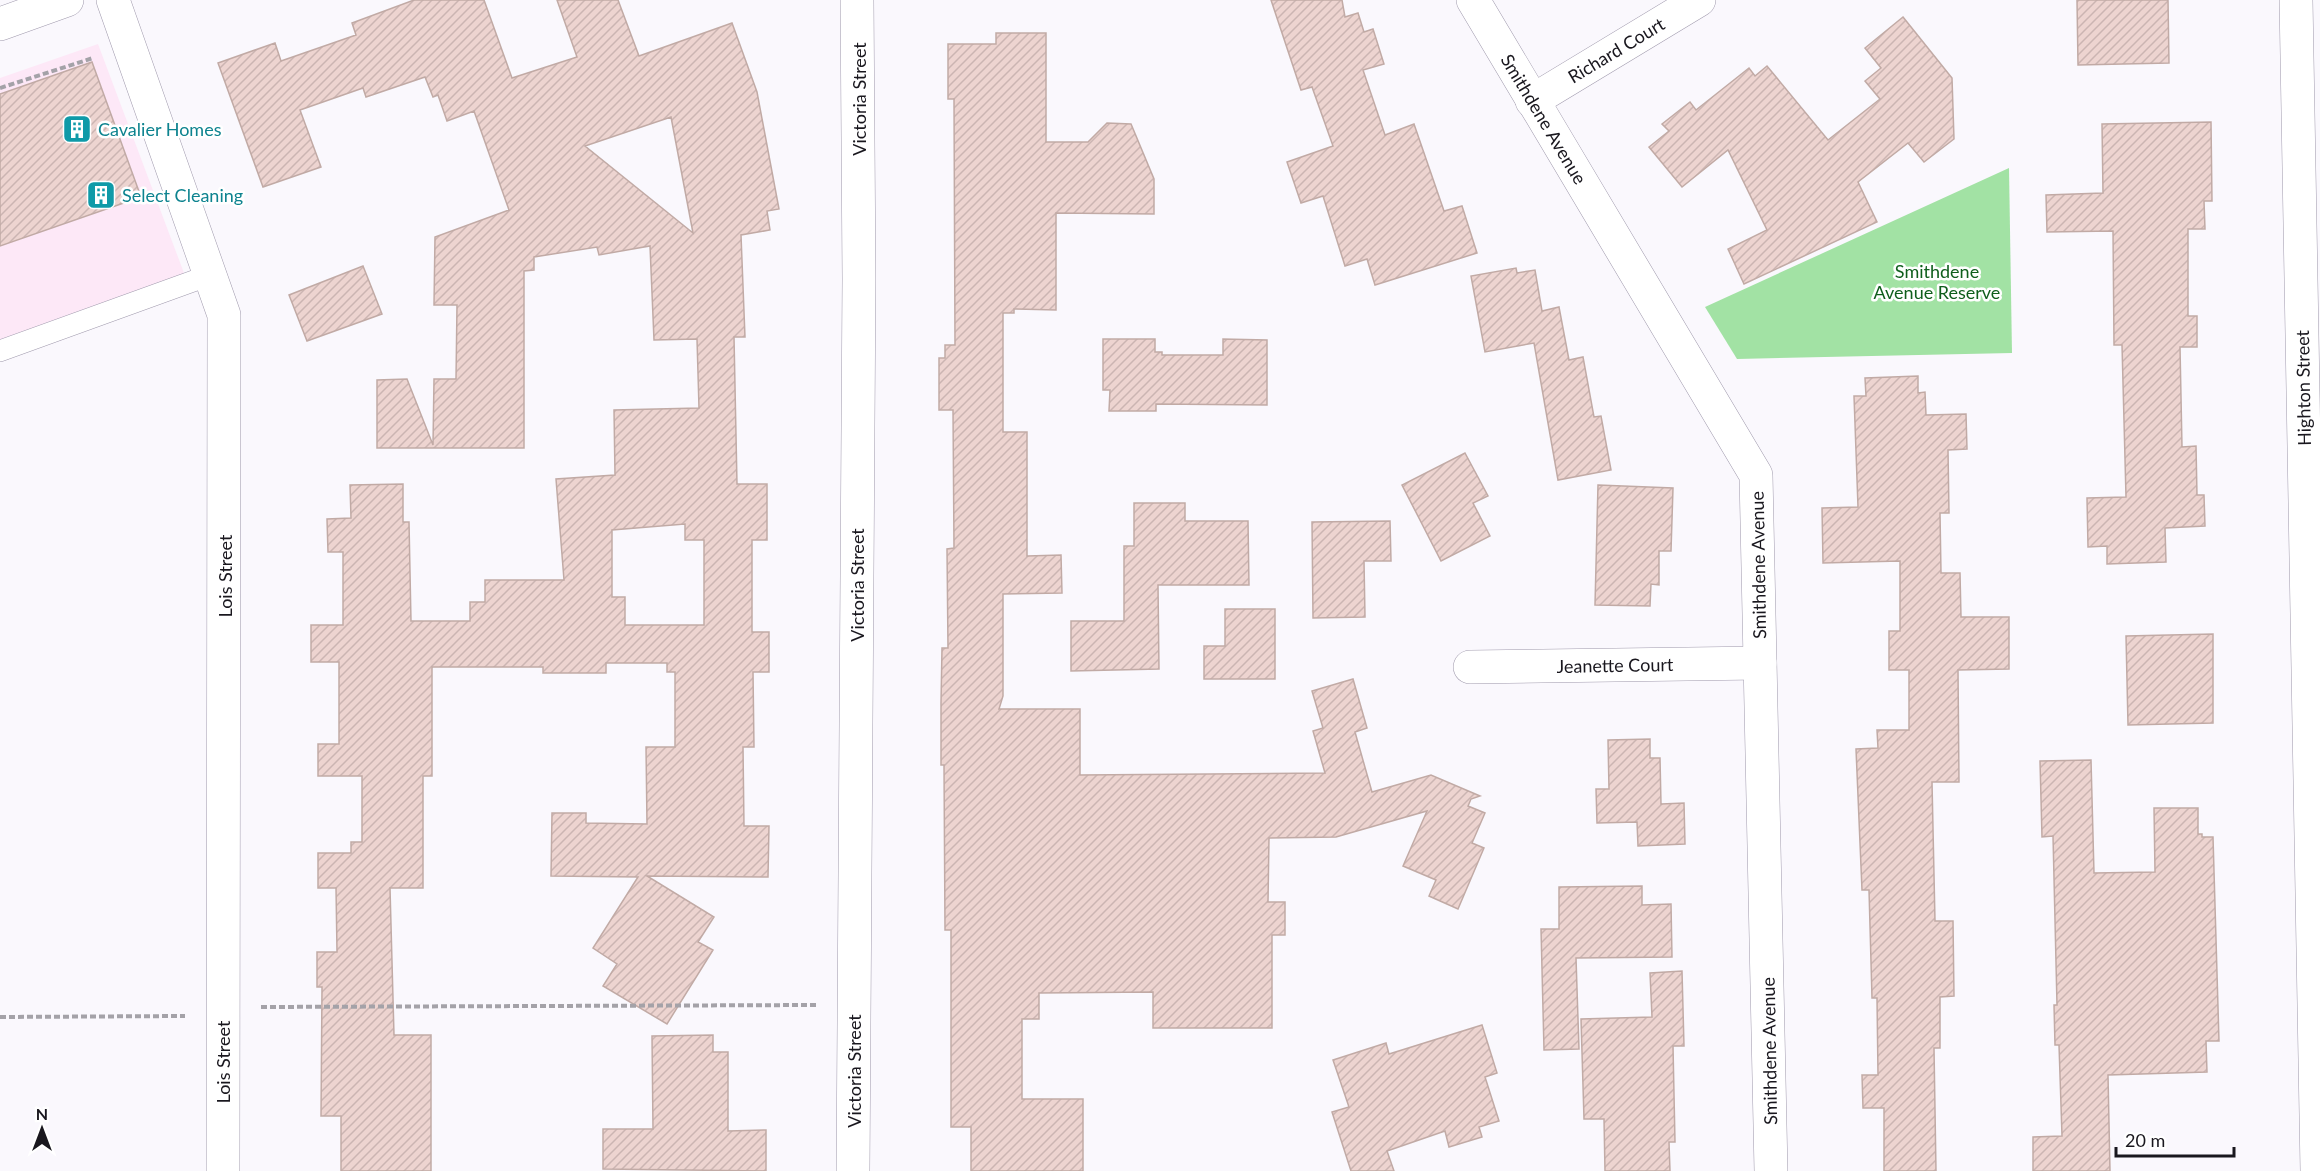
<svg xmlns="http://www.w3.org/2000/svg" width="2320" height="1171" viewBox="0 0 2320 1171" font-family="Lato,sans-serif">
<defs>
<pattern id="building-hatch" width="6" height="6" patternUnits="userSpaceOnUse" patternTransform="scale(1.5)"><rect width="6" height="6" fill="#edd4d0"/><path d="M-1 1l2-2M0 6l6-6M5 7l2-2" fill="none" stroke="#cbb5b2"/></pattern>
</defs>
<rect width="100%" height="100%" fill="#faf8fd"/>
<!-- commercial -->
<polygon fill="#fde8f7" points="98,44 190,289 0,358 0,78"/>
<!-- park -->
<polygon fill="#a2e2a4" points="2009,168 2012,353 1737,359 1705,307"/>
<!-- building -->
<g fill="url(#building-hatch)" stroke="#c1aaa5" stroke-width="1.5" fill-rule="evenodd">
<path d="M414,0H484L512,78L577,57L557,0H618L639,56L732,23L757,92L779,209L767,211L770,230L741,235L745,337H734L737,484H767V540H752V632H769V672H753L754,747H743L744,826H769L768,877L647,876L714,917L698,942L713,950L667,1024L603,986L617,964L593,948L638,877L551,876L552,813H586V823L647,824L646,747H675V672H667V663H606V673H543V667H432V776H423V888H390L394,1035H431V1171H341V1116H321L322,987H317V952H337L336,888H318V853H351V842H362V776H318V744H339V662H311V625H343V552H328L327,519L351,518L350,485L403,484V522H409L411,621H470V602H485V580H564L556,479L615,475L614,410L699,408L697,339L654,340L650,246L599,255L597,247L534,257V270L524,271V448H377V380L407,379L433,445L434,379H456L457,305H434L435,237L509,210L474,111L447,121L438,95L433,97L425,77L366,97L363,88L300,110L321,167L263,187L218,63L275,43L281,61L356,35L352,23ZM671,117L693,233L585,146ZM685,524V540H704V625H625V597H612V530Z"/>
<polygon points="1271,0 1342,0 1345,17 1358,13 1364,32 1373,29 1384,64 1363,70 1385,135 1414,124 1444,211 1462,206 1477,253 1375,285 1367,259 1345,266 1323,196 1301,203 1287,162 1333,146 1312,87 1301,90"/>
<polygon points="2077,0 2168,0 2169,63 2078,65"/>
<polygon points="1903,17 1952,78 1954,139 1924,162 1908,143 1858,182 1877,222 1744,284 1728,249 1767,230 1728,150 1682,187 1649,147 1669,131 1662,124 1690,102 1696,110 1749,68 1755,76 1767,66 1828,140 1880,99 1865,81 1881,68 1865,48"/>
<polygon points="996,33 1046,33 1046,142 1088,142 1107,123 1131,124 1154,179 1154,214 1056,213 1056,310 1014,309 1014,313 1003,313 1003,432 1027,432 1027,556 1061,555 1062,593 1003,594 1003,696 999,709 1080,709 1080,775 1325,773 1313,731 1323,728 1312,691 1353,679 1367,728 1355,732 1372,792 1431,775 1480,796 1471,799 1468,806 1485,813 1472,843 1484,848 1458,909 1429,896 1436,880 1403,866 1427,811 1336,837 1269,838 1268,902 1285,902 1285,935 1272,935 1272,1028 1153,1028 1153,992 1039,993 1039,1019 1022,1019 1022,1099 1083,1099 1083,1171 971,1171 971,1127 951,1127 951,930 945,930 944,765 941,765 941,703 942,648 948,648 947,549 954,548 953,410 939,410 939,358 945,358 945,345 955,345 954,99 948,99 948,44 996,44"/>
<polygon points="92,62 141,197 0,246 0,94"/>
<polygon points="2211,122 2212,201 2204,201 2205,229 2188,229 2188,316 2197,316 2197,347 2180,347 2182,447 2196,446 2197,495 2204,495 2205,526 2165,528 2166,562 2107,564 2107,546 2088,547 2087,498 2126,497 2122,345 2114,345 2113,231 2047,232 2046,195 2103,193 2102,124"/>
<polygon points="363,266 382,314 307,341 289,295"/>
<polygon points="1516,268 1517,273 1535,270 1542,311 1559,307 1569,360 1583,357 1594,417 1601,416 1611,470 1558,480 1534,343 1485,352 1471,276"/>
<polygon points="1103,339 1155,339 1155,352 1162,352 1162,355 1223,355 1223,339 1267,340 1267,405 1156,404 1156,411 1109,411 1110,390 1103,390"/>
<polygon points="1918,376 1918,393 1925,392 1926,415 1966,414 1967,449 1948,450 1949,513 1940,513 1941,573 1960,573 1961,617 2009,617 2009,669 1958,670 1959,782 1932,782 1935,921 1953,921 1954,996 1940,997 1940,1048 1934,1048 1936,1171 1884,1171 1884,1108 1863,1108 1862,1075 1878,1075 1877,998 1872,998 1869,890 1862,890 1856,749 1878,748 1877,730 1909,730 1909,670 1889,670 1889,631 1900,631 1900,561 1823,563 1822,508 1858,507 1854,396 1866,396 1865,378"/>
<polygon points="1465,453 1488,496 1473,503 1490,536 1441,561 1402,485"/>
<polygon points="1598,485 1673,488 1671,551 1659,551 1659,585 1651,584 1650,606 1595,605"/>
<polygon points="1134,503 1185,503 1185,521 1248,521 1249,585 1158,585 1159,669 1071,671 1071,621 1124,621 1124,546 1134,546"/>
<polygon points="1390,521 1391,561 1364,561 1365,617 1313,618 1312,522"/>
<polygon points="1225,609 1275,609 1275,679 1204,679 1204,646 1225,646"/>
<polygon points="2213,634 2213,723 2128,725 2126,636"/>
<polygon points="1650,739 1650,758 1660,758 1661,804 1684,803 1685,844 1638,846 1637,822 1597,823 1596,789 1609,789 1608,740"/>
<polygon points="2091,760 2094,873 2155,872 2154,808 2198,808 2198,834 2202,834 2202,837 2213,837 2219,1041 2206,1041 2207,1072 2108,1075 2110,1171 2033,1171 2033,1137 2062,1136 2059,1045 2055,1045 2054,1005 2057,1005 2053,836 2042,837 2040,761"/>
<polygon points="1642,886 1642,905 1671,904 1672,957 1576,958 1579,1049 1544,1050 1541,929 1559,929 1559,887"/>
<polygon points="1682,971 1684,1046 1673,1046 1675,1142 1669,1142 1670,1171 1605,1171 1604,1119 1584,1119 1581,1019 1652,1017 1650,973"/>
<polygon points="1482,1025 1497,1073 1485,1077 1499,1121 1479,1127 1482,1137 1449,1147 1445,1131 1387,1151 1394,1171 1351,1171 1332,1112 1349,1107 1333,1060 1386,1043 1389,1054"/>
<polygon points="713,1035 713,1052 728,1052 728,1131 766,1130 766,1171 603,1169 603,1129 653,1129 652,1036"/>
</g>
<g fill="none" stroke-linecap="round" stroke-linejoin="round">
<!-- lane casing -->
<g stroke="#a09aad" stroke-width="22">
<polyline id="lane" points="0,351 210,275"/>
</g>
<!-- street casing -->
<g stroke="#a09aad" stroke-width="34">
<g id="street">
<polyline points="113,0 224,315 223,1171"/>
<polyline points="1473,0 1756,475 1771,1171"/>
<polyline points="2296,0 2317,1171"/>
<polyline points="0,24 67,0"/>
<polyline points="1532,101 1699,0"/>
<polyline points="1470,667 1760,663"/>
<polyline points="853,1171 859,279 857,0"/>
</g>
</g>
<!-- path -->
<g stroke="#a4a2a8" stroke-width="4" stroke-dasharray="6 3" stroke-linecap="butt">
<polyline points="0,88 93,58"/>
<polyline points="261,1007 817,1005"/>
<polyline points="0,1017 185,1016"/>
</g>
<!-- lane -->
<use href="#lane" stroke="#fff" stroke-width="21"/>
<!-- street -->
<use href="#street" stroke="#fff" stroke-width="33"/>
</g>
<!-- icons -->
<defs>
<g id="building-square" transform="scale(1.5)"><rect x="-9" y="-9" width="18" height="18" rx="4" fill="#0f9aa8" stroke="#fff"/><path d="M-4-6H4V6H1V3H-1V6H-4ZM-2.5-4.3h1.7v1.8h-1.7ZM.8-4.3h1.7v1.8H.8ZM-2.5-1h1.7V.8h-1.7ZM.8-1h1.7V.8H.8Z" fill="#fff"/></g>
</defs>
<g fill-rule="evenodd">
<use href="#building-square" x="77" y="129"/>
<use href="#building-square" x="101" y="195"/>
</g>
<g text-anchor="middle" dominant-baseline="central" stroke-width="5" stroke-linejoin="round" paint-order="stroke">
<!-- street labels -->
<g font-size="18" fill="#19171e" stroke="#fff">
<text transform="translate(1616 50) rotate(-31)">Richard Court</text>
<text transform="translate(859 99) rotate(-90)">Victoria Street</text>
<text transform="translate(1544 119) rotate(59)">Smithdene Avenue</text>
<text transform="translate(2303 388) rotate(-91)">Highton Street</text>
<text transform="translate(1758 565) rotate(-91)">Smithdene Avenue</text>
<text transform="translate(225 576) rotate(-90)">Lois Street</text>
<text transform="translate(857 585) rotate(-90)">Victoria Street</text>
<text transform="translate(1615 665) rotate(-1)">Jeanette Court</text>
<text transform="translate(1769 1051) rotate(-91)">Smithdene Avenue</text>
<text transform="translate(223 1062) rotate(-90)">Lois Street</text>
<text transform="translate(854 1071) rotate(-90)">Victoria Street</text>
</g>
<!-- culture labels -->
<g font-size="18" fill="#0d838f" stroke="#fff" text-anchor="start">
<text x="98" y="129">Cavalier Homes</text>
<text x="122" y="195">Select Cleaning</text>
</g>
<!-- park labels -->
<g font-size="18" fill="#0f5e1c" stroke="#fff">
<text x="1937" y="271">Smithdene<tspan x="1937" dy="21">Avenue Reserve</tspan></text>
</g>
</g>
<!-- north arrow -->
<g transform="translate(42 1129)" stroke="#ffffff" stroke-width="4.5" paint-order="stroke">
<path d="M0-4.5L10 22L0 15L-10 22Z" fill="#19171e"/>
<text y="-9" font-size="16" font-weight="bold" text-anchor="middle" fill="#19171e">N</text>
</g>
<!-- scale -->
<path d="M2116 1147v9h118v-9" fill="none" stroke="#19171e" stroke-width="3"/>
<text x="2125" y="1147" font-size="18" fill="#19171e" stroke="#ffffff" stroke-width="4.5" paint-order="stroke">20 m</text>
</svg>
